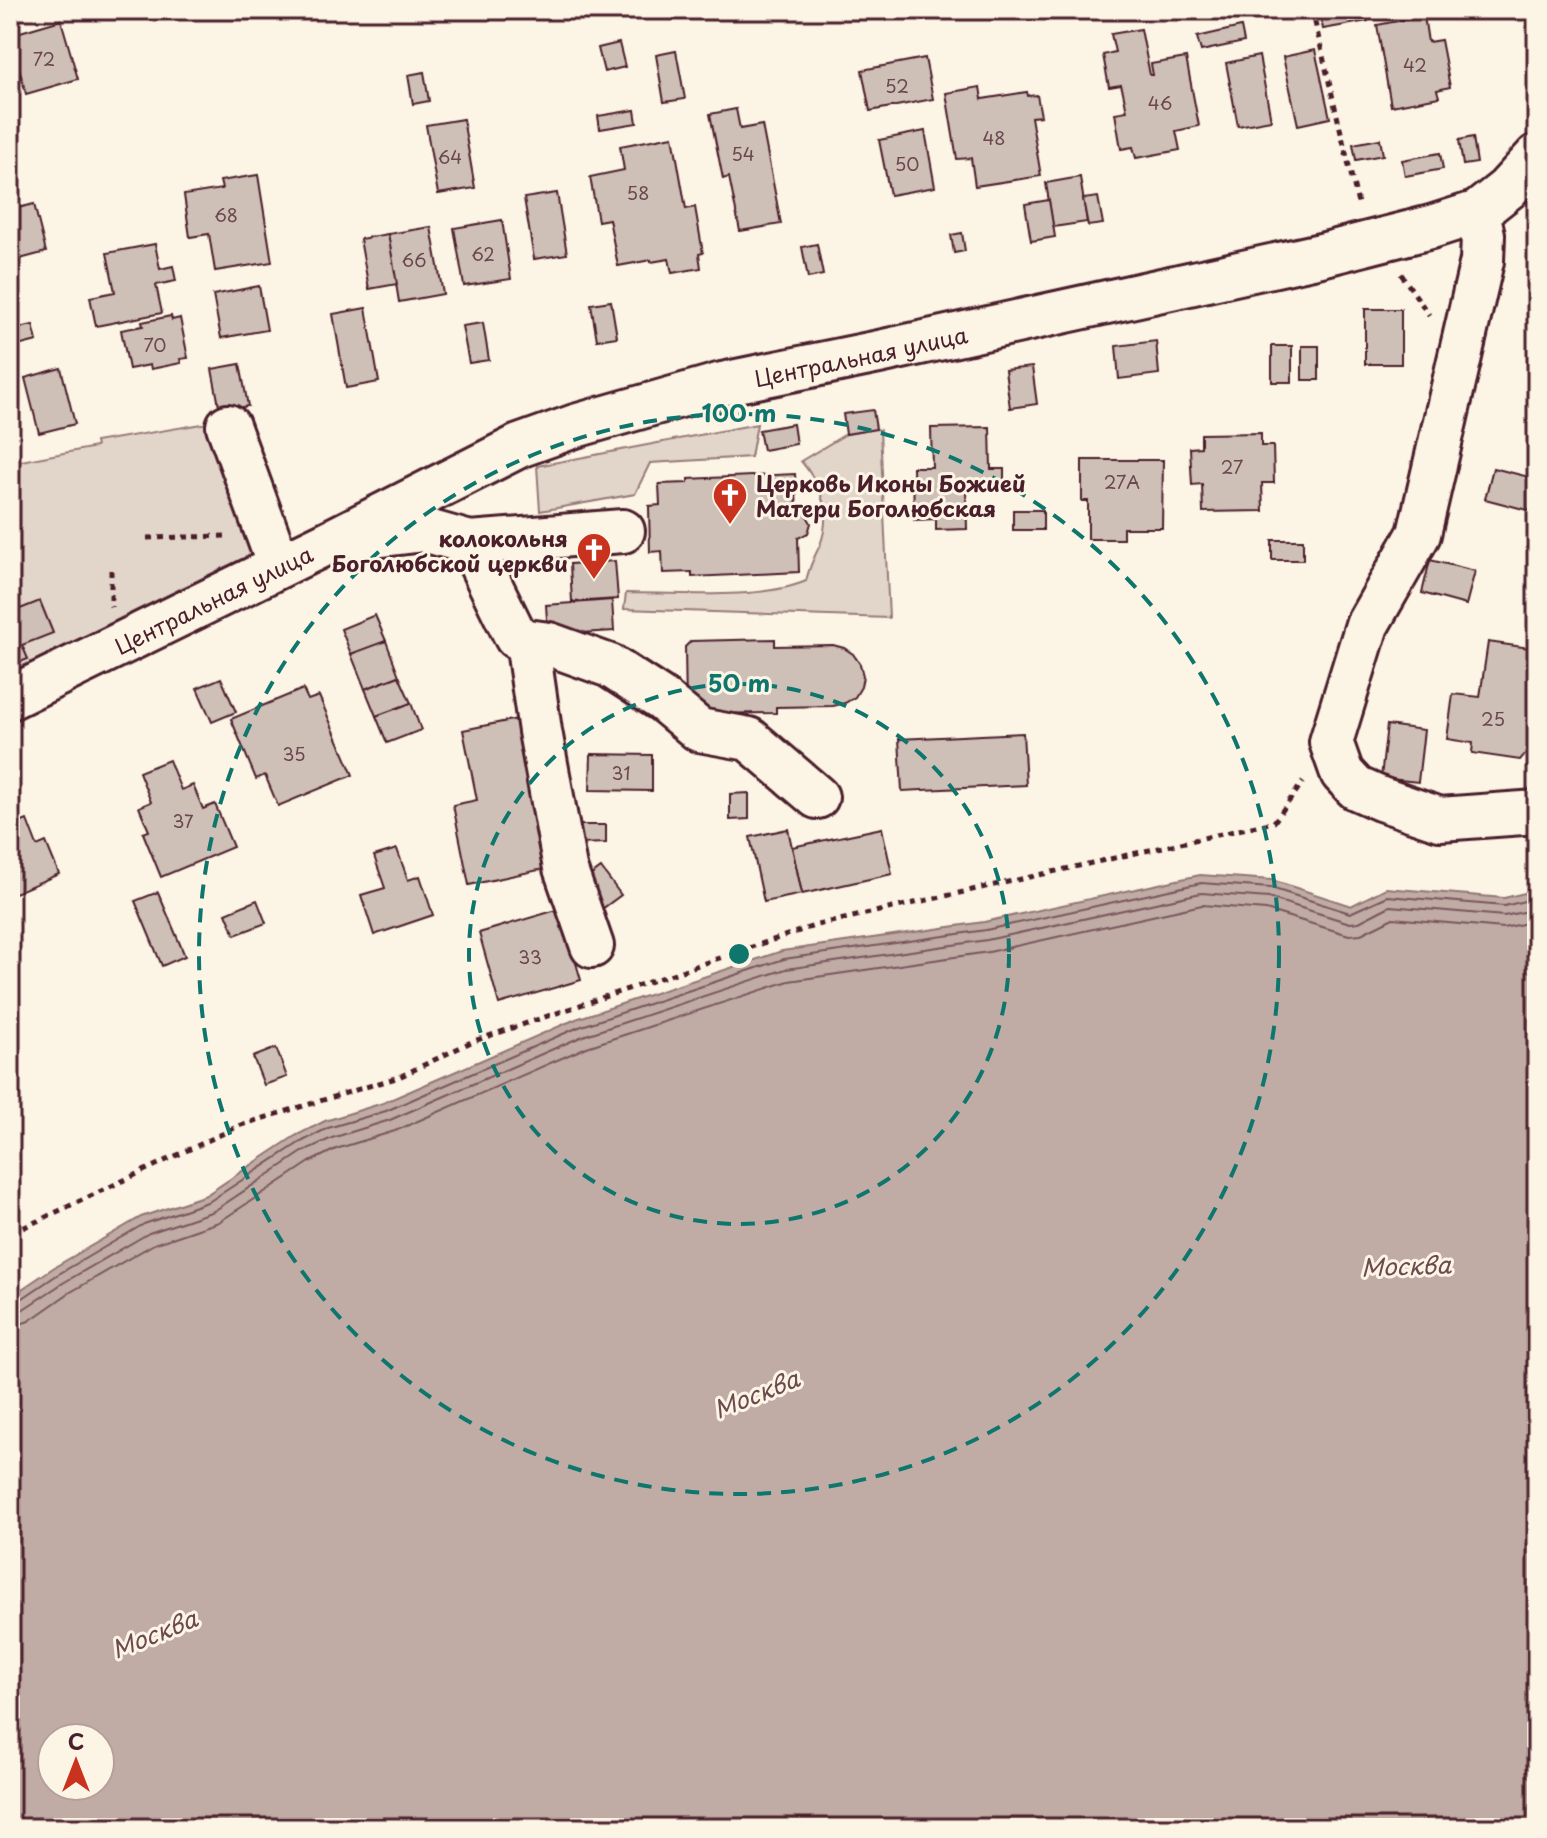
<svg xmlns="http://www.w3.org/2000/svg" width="1547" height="1838" viewBox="0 0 1547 1838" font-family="'Playpen Sans',sans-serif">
<rect width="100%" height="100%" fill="#fcf5e5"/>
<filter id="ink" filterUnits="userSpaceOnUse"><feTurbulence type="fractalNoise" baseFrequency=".0125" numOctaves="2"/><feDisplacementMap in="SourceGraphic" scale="16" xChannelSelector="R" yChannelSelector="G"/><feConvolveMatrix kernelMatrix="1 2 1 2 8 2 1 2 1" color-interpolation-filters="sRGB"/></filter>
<g filter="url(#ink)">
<!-- green -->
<g fill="#e2d5ca" stroke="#967a7a" stroke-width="2">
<polygon points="225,420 274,554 22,674 10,669 10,463 96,447 95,442"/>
<polygon points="757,424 751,457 650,463 635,494 540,511 537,466"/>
<path d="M876,429L880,430L889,618L624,609L626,593C675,593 763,600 806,581C809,567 814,557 820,545C832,514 821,485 801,461L846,434Z"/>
</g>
<!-- water -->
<path fill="#c0aca5" stroke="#917474" stroke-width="2" fill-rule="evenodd" d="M1200,875L1272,880L1351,906L1386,888L1504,898L1537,890V1828H10V1297L53,1268L141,1217L206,1195L295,1136L325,1121L383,1103L576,1019L782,951L984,922ZM52,1738H100V1786H52Z"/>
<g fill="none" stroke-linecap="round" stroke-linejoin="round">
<!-- shore -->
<g stroke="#79575c" stroke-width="2">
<polyline points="10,1303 17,1302 57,1275 144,1224 210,1201 299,1143 328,1128 386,1111 579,1027 784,959 986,930 1201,883 1271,888 1350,913 1388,896 1504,906 1537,898"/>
<polyline points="10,1313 22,1310 63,1283 149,1233 214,1211 304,1151 332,1138 390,1120 583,1036 786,969 987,940 1201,893 1269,898 1350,923 1359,922 1390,906 1504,916 1537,909"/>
<polyline points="10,1325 20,1324 29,1321 69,1293 154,1244 219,1222 310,1162 336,1149 395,1131 587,1047 789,981 989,952 1202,905 1266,910 1349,935 1361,934 1393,918 1503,928 1537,921"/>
</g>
</g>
<!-- building -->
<g fill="#cfc0b7" stroke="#4a1f2b" stroke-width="2">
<polygon points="1319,10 1367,10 1368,21 1323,29"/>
<polygon points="1374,10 1401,10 1375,15"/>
<polygon points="1424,16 1428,42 1441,40 1450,87 1437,90 1439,97 1391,106 1377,25"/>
<polygon points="61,20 78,79 26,94 10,35"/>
<polygon points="1241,27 1244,42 1201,51 1197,37"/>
<polygon points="1141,29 1150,75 1153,75 1151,64 1186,58 1199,126 1176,131 1180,150 1136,158 1133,147 1121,149 1115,113 1127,111 1123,92 1121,85 1109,87 1103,55 1115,52 1111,34"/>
<polygon points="619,43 625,67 604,72 598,48"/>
<polygon points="1315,50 1330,118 1298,125 1283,57"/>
<polygon points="676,51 685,99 664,102 656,55"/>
<polygon points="1259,56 1271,120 1238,126 1226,63"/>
<polygon points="925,58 933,99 870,111 862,70"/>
<polygon points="424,72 429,101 413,104 408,75"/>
<polygon points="980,87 982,99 1027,92 1028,96 1037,95 1041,116 1031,117 1041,176 975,186 971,158 957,159 946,93"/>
<polygon points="736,109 740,129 762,125 781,224 740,231 729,177 723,179 710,114"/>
<polygon points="635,110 637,123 600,129 598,116"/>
<polygon points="463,119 475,188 438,194 426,125"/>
<polygon points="925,131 935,187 890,195 879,140"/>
<polygon points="673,136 686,209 695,207 703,253 699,254 701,268 672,273 669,259 651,262 651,260 618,266 609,219 598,221 590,177 624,170 620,146"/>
<polygon points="1473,137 1477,163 1463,165 1459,140"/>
<polygon points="1380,139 1383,155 1356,160 1353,144"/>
<polygon points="1440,153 1443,169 1405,176 1402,160"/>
<polygon points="258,175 272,262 215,271 209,234 190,237 184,195 222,189 220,181"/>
<polygon points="1080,177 1087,222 1053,227 1046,183"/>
<polygon points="557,193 567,254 534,259 524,198"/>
<polygon points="1098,197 1103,224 1088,226 1083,199"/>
<polygon points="1049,200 1055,237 1031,241 1025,204"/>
<polygon points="34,204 46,252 20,259 10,219 10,210"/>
<polygon points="502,220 511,279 464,286 454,228"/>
<polygon points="431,227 443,294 399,302 388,234"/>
<polygon points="962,233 965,251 954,253 951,235"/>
<polygon points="388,234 397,284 369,289 360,239"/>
<polygon points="155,244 160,269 173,266 176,281 156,285 162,313 96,326 90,297 115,292 107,253"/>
<polygon points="817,244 823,275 808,278 802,247"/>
<polygon points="259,286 267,330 221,338 213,295"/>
<polygon points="611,301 617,337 597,340 591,304"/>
<polygon points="366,308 379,382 346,388 333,314"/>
<rect x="1365" y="309" width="36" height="55"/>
<polygon points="171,316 172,320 180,318 188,358 180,359 181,363 151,369 150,365 129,369 121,330 143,326 142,322"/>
<polygon points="483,323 489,360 469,363 462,326"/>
<polygon points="33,325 37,341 10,348 10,330"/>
<polygon points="1156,341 1159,374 1119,379 1116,346"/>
<rect x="1272" y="346" width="20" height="36"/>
<rect x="1302" y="346" width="17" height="34"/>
<polygon points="240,364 248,406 220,411 212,369"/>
<polygon points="1032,367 1037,404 1010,408 1005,370"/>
<polygon points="61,368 75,424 39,433 25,378"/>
<polygon points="873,410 876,429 846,434 843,414"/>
<polygon points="793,424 796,444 763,450 759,430"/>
<polygon points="990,427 991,469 1004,469 1004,487 966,488 967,529 936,530 936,519 914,520 913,467 932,467 931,428"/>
<polygon points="1261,433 1261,446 1273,446 1274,483 1262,483 1263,511 1203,512 1202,484 1192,485 1190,448 1201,447 1201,434"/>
<polygon points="1082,460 1163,460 1162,528 1123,528 1123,539 1088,539 1088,501 1082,501"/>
<polygon points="1493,468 1537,479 1537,487 1531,511 1485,499"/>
<polygon points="795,474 797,511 806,514 811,523 808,533 798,538 799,572 692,577 692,572 663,573 662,551 650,552 649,506 660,505 659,484 688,483 688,479"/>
<rect x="1013" y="510" width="30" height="20"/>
<rect x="1272" y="540" width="31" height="20"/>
<polygon points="1430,560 1475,571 1466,605 1422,593"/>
<polygon points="615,561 618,599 572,602 570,564"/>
<polygon points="612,600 614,631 548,635 546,605"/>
<polygon points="40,601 53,633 22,645 28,659 10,666 10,613"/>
<polygon points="375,615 386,641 351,654 341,629"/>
<polygon points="775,639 775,646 833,645 844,648 853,654 860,664 863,676 861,687 855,697 845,703 833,706 776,707 776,713 692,714 686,708 685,647 691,641"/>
<polygon points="386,641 399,676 365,689 351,654"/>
<polygon points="1488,642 1537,649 1537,740 1520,760 1472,753 1473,743 1447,739 1453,694 1480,697"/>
<polygon points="399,676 411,703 376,716 365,689"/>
<polygon points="221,678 236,712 212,722 197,688"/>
<polygon points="303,689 308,700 319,696 353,775 278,806 265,775 256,779 231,719"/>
<polygon points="411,703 421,730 387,743 376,716"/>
<polygon points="522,718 553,867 469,885 453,805 477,800 463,730"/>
<polygon points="1387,725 1424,730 1418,782 1381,778"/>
<polygon points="1023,733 1026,785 902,791 899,739"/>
<polygon points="591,754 652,755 652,791 590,790"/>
<polygon points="169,760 181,790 193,785 203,809 215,804 233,847 161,877 143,833 149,831 139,807 151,802 139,772"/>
<polygon points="749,793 749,819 730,820 730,794"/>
<polygon points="27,820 37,846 46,842 59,874 10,895 10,827"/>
<polygon points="577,825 606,825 606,843 577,844"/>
<polygon points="882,828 892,874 802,894 792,847"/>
<polygon points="788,829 802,894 764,902 750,837"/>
<polygon points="397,849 408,880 420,876 433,915 374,935 361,895 385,888 374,856"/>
<polygon points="601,868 621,895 602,909 582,882"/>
<polygon points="158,892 185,956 162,966 135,901"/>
<polygon points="257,900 266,923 235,935 226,913"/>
<polygon points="560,909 581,980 499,1004 479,933"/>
<polygon points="276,1048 287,1077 264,1085 253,1057"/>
</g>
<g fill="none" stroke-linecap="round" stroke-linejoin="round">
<!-- minor casing -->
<g stroke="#4a1f2b" stroke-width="48">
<g id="minor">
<polyline points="1478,212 1483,235 1482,261 1419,534 1367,625 1331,742 1342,773 1356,788 1381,799 1440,819 1537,812"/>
<polyline points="228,426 279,566"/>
<polyline points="358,538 424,530 470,543 516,637 527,641 549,644 610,666 664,701 699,730 749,739 817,797"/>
<polyline points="470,543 623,531"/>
<polyline points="527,641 540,731 565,868 592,946"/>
<path id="s1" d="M10,698L329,542L519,446L575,426L722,384L879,352L1321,255L1431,227L1478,212L1507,189L1537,156"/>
</g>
</g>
<!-- path -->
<g stroke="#4a1f2b" stroke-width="5" stroke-dasharray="6 6" stroke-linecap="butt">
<polyline points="1312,10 1359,208"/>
<polyline points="1401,274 1429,315"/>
<polyline points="147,538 226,536"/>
<polyline points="111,570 111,607"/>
<polyline points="12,1233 241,1125 399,1077 471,1042 817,925 1274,822 1303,782"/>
</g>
<!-- minor -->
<use href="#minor" stroke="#fcf5e5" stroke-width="42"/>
</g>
</g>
<!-- distance rings -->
<g fill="none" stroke="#0f766e" stroke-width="4" stroke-dasharray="14 10">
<circle cx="739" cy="954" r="270"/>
<circle cx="739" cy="954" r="540"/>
</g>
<!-- icons -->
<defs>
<g id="church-pin" transform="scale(1.8)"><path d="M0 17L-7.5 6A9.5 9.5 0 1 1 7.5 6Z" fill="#c8321e" stroke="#fcf5e5"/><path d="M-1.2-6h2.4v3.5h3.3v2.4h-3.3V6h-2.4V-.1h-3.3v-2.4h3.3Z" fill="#fff"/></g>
</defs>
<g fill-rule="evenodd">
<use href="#church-pin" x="730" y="495"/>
<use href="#church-pin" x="594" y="550"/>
</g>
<g text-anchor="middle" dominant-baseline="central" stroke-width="6" stroke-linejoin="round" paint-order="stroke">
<!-- number labels -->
<g font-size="18" fill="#6b474e">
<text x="44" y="58">72</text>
<text x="1415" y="64">42</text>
<text x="897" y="85">52</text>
<text x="1160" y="102">46</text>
<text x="994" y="137">48</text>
<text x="743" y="153">54</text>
<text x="450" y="156">64</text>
<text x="907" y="163">50</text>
<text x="638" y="192">58</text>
<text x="226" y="214">68</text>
<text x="483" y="253">62</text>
<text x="414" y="259">66</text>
<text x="155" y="344">70</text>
<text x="1232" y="466">27</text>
<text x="1122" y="481">27А</text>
<text x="1493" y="718">25</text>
<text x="294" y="753">35</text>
<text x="621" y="772">31</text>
<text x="183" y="820">37</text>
<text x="530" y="956">33</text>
</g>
<!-- street labels -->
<g font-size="22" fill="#4a1f2b" stroke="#fcf5e5">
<text stroke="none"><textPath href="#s1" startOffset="922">Центральная улица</textPath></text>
<text stroke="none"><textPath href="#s1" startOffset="226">Центральная улица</textPath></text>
</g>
<!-- poi labels -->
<g font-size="22" font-weight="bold" fill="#4a1f2b" stroke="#fcf5e5" text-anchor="start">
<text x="756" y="482">Церковь Иконы Божией<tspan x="756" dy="25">Матери Боголюбская</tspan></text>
<text x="568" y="537" text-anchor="end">колокольня<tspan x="568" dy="25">Боголюбской церкви</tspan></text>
</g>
<!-- water labels -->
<g font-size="24" font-style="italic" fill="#6d4950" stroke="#fcf5e5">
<text transform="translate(1406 1265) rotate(-2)">Москва</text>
<text transform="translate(756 1393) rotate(-22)">Москва</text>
<text transform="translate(154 1633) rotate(-22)">Москва</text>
</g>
</g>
<circle cx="739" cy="954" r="12" fill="#0f766e" stroke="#fcf5e5" stroke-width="4"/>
<g font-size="24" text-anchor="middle" font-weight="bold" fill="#0f766e" stroke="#fcf5e5" stroke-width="6" stroke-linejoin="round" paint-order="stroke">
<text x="739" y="422">100 m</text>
<text x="739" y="692">50 m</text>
</g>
<!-- margin -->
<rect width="1547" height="1838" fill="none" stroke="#fcf5e5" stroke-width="40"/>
<rect x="20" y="20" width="1507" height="1798" fill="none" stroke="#4a1f2b" stroke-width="3" filter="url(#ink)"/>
<!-- north arrow -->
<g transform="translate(76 1762)"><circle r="38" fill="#fcf5e5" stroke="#b59f9b" stroke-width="2"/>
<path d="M0-6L14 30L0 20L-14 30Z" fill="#c8321e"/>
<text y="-12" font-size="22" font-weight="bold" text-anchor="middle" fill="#4a1f2b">С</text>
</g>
</svg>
